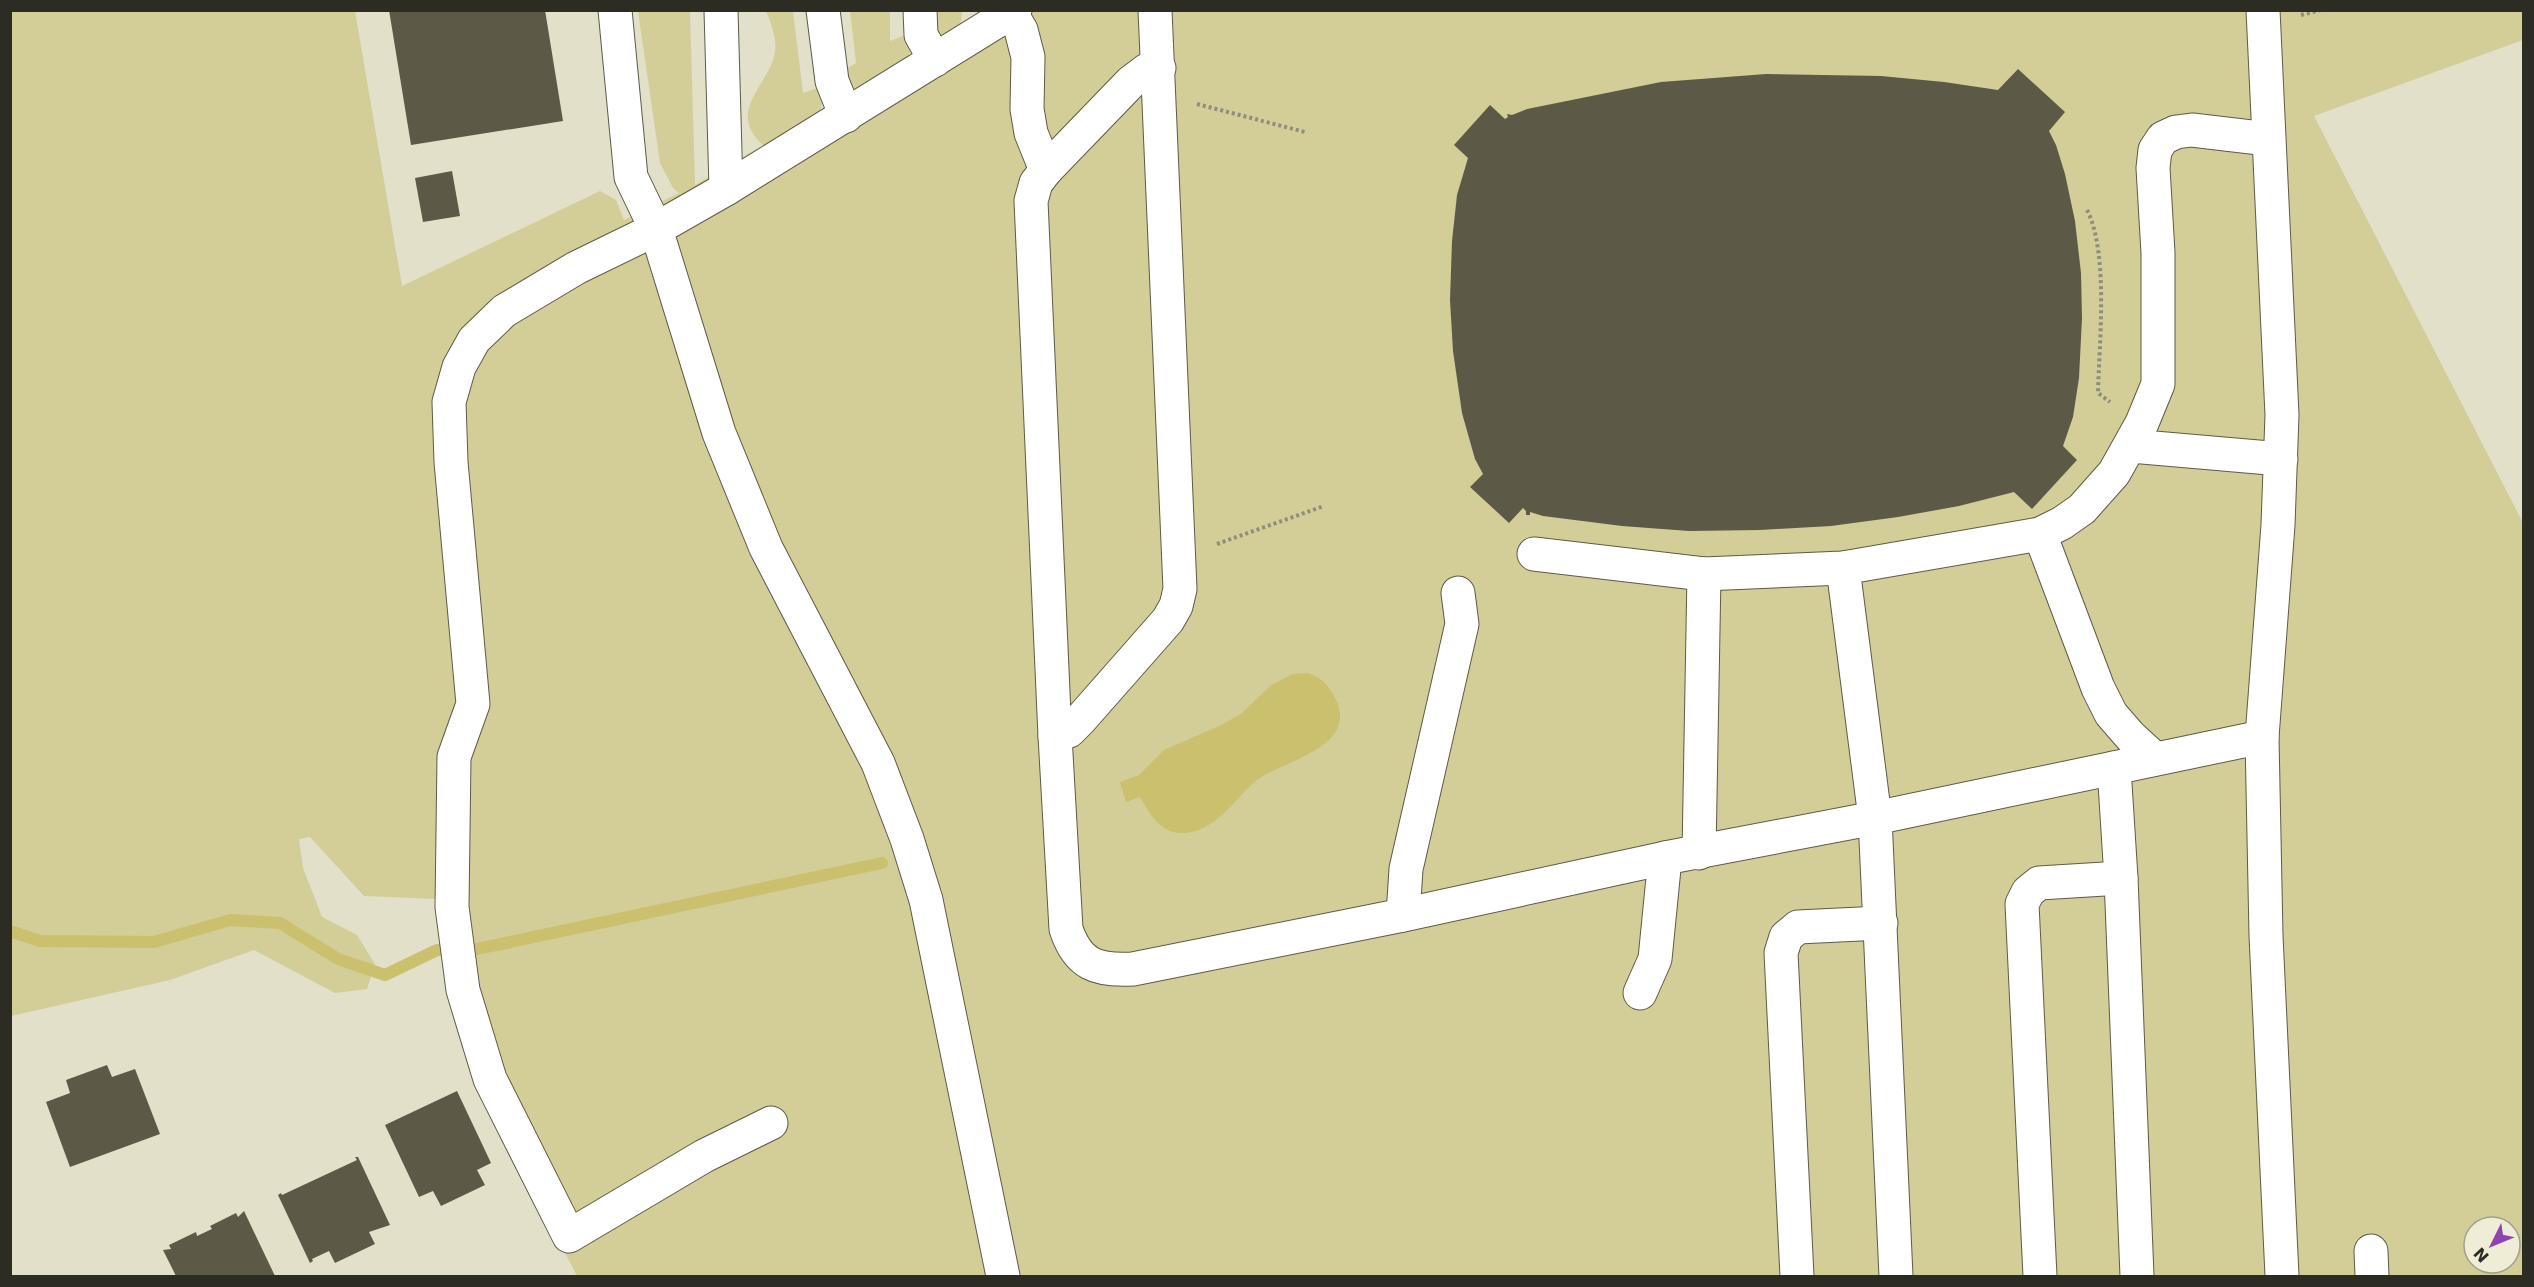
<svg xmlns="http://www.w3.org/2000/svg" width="2534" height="1287" viewBox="0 0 2534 1287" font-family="'DejaVu Sans',sans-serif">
<rect width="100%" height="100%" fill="#e2e0c9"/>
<!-- green -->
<path fill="#d3cd97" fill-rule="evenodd" d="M928,10L962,11L960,28L991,10L2523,11V40L2314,116L2523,523V1276H577L478,1083L450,992L435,899L364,896L310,837L299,839L303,868L322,917L357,935L375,964L367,989L335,993L254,950L170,980L11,1016L10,11H355L402,286L600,191L616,200L624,220L679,193L673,188L660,163L638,11H690L695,185L763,145C725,110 769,87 775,52C777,38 771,23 766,11H793L803,93L821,87L823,101L820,111L850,93L839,73L856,63L850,11H890V41L908,34L911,50L907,60L934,35ZM2474,1227H2510V1263H2474Z"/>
<!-- water -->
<path fill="#cac06e" d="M1309,673C1323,679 1331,688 1337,702C1356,748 1282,761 1257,780C1234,799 1216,832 1183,833C1161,834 1150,814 1140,797L1126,802L1120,782L1139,775L1164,750L1219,726L1241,714L1271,685L1293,674Z"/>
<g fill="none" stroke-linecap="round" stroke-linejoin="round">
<!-- stream -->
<polyline stroke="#cac06e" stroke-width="12" points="10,931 40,941 154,942 230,920 280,923 338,959 385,975 437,950 477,949 882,863"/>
</g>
<!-- building -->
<g fill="#5c5a46">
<polygon points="389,10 545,10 563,121 411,145"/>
<polygon points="2018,69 2065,112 2049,131 2056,145 2065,174 2075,221 2081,273 2082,318 2079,378 2073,417 2063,446 2077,460 2032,509 2014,492 1959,506 1898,517 1831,526 1760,530 1689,531 1622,526 1543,516 1530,512 1530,515 1526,515 1526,511 1523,508 1509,523 1470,487 1483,474 1475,459 1462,413 1453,351 1450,300 1452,241 1457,195 1468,158 1454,145 1490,105 1505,119 1508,117 1507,114 1512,115 1527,109 1661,82 1766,74 1881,76 1944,82 1998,90"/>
<polygon points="452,171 460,216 423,222 415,178"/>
<polygon points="107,1065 112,1077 135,1069 160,1134 70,1167 46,1102 70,1093 66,1080"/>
<polygon points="457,1091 491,1163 477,1170 485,1185 441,1206 433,1191 419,1197 385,1125"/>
<polygon points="355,1157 358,1157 390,1225 369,1232 375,1244 335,1263 329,1251 312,1259 313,1261 310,1263 278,1195 281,1193 282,1195 357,1160"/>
<polygon points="244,1211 275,1276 176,1276 163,1250 171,1249 169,1245 196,1232 197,1236 212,1229 210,1226 236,1213 238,1217"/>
</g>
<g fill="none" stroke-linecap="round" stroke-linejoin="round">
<!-- minor casing -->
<g stroke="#5d5b47" stroke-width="35">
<g id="minor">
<polyline points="615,10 631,177 656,229 719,433 766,548 878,763 907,839 926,900 1003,1276"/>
<polyline points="721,10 726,189"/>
<polyline points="823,10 832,81 846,116"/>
<polyline points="920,10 921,35 935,60"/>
<path d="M1155,10L1180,589L1176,606L1168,620L1080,720L1069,731L1055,736L1066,929C1078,965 1097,971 1133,969L1403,915L1665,858L1875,818L2262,737"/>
<polyline points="2263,10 2282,415 2278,525 2262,737 2266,936 2282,1276"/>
<polyline points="1011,13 1021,30 1028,57 1027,109 1031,133 1046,170"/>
<polyline points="2131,446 2281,459"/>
<polyline points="2040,534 2098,688 2111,714 2131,737 2155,759"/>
<polyline points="1534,554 1704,574 1843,568 2040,534 2062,523 2082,509 2114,473 2142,423 2158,384 2158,253 2153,168 2155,150 2163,138 2176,132 2192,130 2268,139"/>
<polyline points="1843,568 1875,818 1896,1276"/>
<polyline points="1055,736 1031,201 1036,183 1046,170 1131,82 1147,70 1159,68"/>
<polyline points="2114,768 2121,878 2137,1276"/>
<polyline points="1699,853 1704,574"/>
<polyline points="1403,915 1406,869 1462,624 1458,593"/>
<polyline points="1640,993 1655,959 1665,858"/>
<polyline points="771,1123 704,1156 569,1236 490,1079 463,990 452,907 454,757 473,704 451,462 449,402 459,367 474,340 504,311 576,268 656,229 726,189 1015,10"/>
<polyline points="2371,1251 2372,1276"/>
<polyline points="1797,1276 1781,953 1786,937 1798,927 1881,923"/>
<polyline points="2040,1276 2022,904 2028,892 2039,883 2121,878"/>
</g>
</g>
<!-- path -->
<g stroke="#8f8e7d" stroke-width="4" stroke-dasharray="3 3" stroke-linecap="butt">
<polyline points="2301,15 2321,10"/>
<polyline points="1197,104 1305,132"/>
<path d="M2087,210C2109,253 2099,344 2098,393L2110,402"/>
<polyline points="1217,544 1324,506"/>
</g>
<!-- minor -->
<use href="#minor" stroke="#fff" stroke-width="33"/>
</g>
<!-- border -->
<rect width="2534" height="1287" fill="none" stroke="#2d2c23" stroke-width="24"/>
<!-- north arrow -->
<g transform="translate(2492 1245) rotate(227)"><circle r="28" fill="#efedd6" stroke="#a1a08e" stroke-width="1.5"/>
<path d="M0-4.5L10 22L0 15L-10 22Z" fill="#8e44b5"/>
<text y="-9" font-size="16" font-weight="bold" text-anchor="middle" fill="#2d2c23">N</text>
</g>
</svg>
